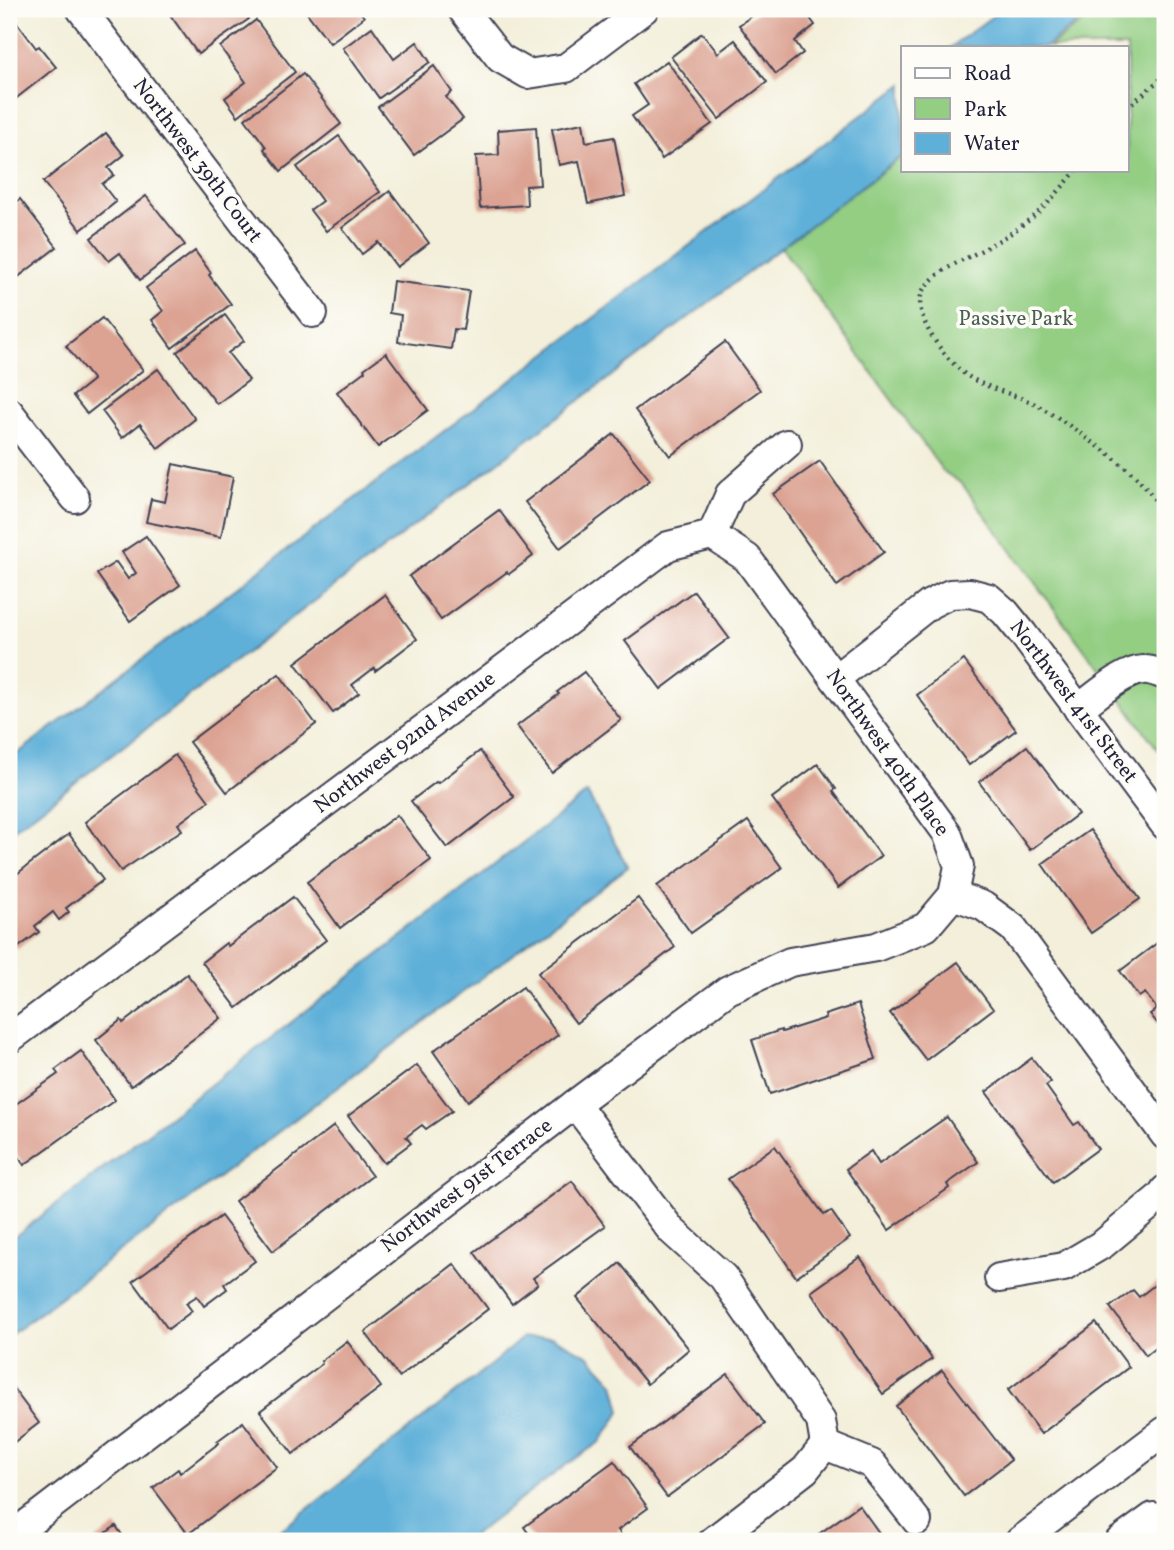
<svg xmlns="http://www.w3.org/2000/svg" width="1174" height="1550" viewBox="0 0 1174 1550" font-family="Vollkorn,serif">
<rect width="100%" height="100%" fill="#fdfcf7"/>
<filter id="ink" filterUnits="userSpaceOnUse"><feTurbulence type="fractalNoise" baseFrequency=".0143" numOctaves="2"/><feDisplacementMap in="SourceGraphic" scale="14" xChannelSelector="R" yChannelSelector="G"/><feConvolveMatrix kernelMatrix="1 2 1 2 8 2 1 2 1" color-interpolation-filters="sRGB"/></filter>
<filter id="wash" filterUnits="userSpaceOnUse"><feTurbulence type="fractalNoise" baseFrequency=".00686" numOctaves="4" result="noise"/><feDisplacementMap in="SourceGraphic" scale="28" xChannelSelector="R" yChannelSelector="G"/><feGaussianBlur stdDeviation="1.57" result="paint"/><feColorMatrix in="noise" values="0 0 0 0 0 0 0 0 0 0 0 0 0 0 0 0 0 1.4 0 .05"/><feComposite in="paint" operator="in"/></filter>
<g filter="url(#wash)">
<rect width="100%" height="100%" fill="#f3efda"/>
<!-- green -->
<polygon fill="#93ce83" stroke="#5a785f" stroke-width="2" points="1101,9 1165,9 1165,759 962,484 943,471 781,247 903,156 903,170 1127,170 1127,47 1049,47"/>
<!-- water -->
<g fill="#5eb0d9" stroke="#40698a" stroke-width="2">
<polygon points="1002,9 1096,9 1045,47 951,47"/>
<polygon points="903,84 903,155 9,833 9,760"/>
<polygon points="587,793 628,867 9,1336 9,1241"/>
<polygon points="552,1337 589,1356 614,1383 621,1411 600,1442 570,1462 466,1541 267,1541 493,1363 522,1338"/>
</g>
<g id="blocks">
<!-- building -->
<g fill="#dca393">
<polygon points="166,9 242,9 249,19 198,54"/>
<polygon points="304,9 358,9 364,17 330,43"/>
<polygon points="762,9 803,9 815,25 795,41 803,53 776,74 739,25"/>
<polygon points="15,20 36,48 39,46 56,67 9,104 9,24"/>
<polygon points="256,20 295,72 238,116 225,98 246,82 220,47"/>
<polygon points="372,27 394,59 417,42 430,62 379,98 343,48"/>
<polygon points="702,33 718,53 735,40 767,82 719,119 671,57"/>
<polygon points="667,61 712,124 662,159 632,116 648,105 634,84"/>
<polygon points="434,66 452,92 446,97 463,119 414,155 378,107"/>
<polygon points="303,74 341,124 281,171 264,149 266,147 245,119"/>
<polygon points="583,123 586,142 614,137 625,196 588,204 579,161 559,165 552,129"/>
<polygon points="536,127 540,185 526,186 527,205 480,208 476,156 499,155 498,130"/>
<polygon points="106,133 124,155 108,168 114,175 102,184 116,202 81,230 43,182"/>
<polygon points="339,136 380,192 326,231 310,210 322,201 297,167"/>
<polygon points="390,191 429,243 397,267 378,242 362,254 342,228"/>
<polygon points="146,196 185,245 140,280 120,253 109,261 91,238"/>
<polygon points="20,199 57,247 13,281 9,275 9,208"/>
<polygon points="195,251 211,273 209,275 231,304 172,348 152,320 163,311 146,288"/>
<polygon points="393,281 469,291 463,330 454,329 451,349 398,342 401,315 389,313"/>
<polygon points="225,315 244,341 228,353 249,380 217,404 177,352"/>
<polygon points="102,318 143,370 87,414 73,396 93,380 66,346"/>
<polygon points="725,342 760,390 670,456 635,410"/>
<polygon points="386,353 428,410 378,447 337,392 365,371 364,369"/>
<polygon points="158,369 195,419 158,448 140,424 122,438 102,411"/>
<polygon points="614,434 650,480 560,548 525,502"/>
<polygon points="820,461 884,552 837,586 773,494"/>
<polygon points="173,464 233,477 221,537 146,522 151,499 165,502"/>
<polygon points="499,510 533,556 509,574 507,572 441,620 409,576"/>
<polygon points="146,536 180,585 130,621 97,574 116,562 128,579 136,573 122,552"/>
<polygon points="694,591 729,638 661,689 625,641"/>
<polygon points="385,595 417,639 375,671 374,668 352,685 359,693 333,713 295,663"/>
<polygon points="964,660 1016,730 969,765 917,695"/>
<polygon points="584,672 621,720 552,773 517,726 559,694 557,692"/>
<polygon points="279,674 316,724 227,792 189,742"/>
<polygon points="1027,746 1078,814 1030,850 979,782"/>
<polygon points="480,751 514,797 447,848 411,801 436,782 438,783"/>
<polygon points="175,755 209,801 178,824 182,830 121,871 85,822"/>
<polygon points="818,764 836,789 833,791 881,856 838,888 772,798"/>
<polygon points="397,815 431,860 340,928 307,882"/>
<polygon points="748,821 782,868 691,933 657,886"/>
<polygon points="1090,830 1140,899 1091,933 1042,864"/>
<polygon points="69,834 103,880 66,908 69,912 59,920 53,912 35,926 39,932 16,949 9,940 9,880"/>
<polygon points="293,897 326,940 237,1008 202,962 226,943 228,946"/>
<polygon points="638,898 675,947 576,1023 538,973"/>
<polygon points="1165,937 1165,1033 1150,1014 1157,1009 1145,993 1139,997 1120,971"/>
<polygon points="958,962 993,1009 926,1060 890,1013"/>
<polygon points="187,974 221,1018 131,1086 96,1040 121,1020 123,1023"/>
<polygon points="523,987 558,1035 468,1101 433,1051"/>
<polygon points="858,1004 876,1059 770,1094 752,1040 781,1030 782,1032 826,1018 825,1015"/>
<polygon points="81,1051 115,1100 24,1165 9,1144 9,1109 58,1074 55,1070"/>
<polygon points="1032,1058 1051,1082 1046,1086 1074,1125 1079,1122 1098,1149 1053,1182 986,1092"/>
<polygon points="417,1065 452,1111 426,1129 422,1125 406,1137 411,1143 384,1163 348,1116"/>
<polygon points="947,1117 978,1162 947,1184 949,1188 889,1230 846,1169 871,1151 879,1164"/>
<polygon points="334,1126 372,1176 273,1251 235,1201"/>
<polygon points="775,1146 824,1215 831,1211 850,1238 796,1277 728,1179"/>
<polygon points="572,1181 605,1226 533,1278 538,1284 512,1304 474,1252"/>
<polygon points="221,1216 255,1261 224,1284 227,1289 204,1306 197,1296 186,1303 192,1311 168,1329 133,1281"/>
<polygon points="860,1257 932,1359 883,1394 811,1292"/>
<polygon points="620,1263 689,1349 647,1384 577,1298"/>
<polygon points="454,1264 488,1309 399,1377 365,1332"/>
<polygon points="1165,1277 1165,1340 1146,1355 1110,1307 1133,1290 1139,1297"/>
<polygon points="1096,1323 1129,1367 1041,1434 1008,1390"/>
<polygon points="347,1341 381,1387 293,1454 260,1411 322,1364 321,1361"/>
<polygon points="942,1370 1011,1460 964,1496 896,1406"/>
<polygon points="728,1374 765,1424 667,1497 630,1447"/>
<polygon points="9,1383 39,1423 13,1443 9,1438"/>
<polygon points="243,1422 277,1467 188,1534 153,1488 178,1469 180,1473 219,1443 217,1441"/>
<polygon points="614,1461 648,1508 618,1530 621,1535 613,1541 534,1541 524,1527"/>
<polygon points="859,1505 885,1541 809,1541"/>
<polygon points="116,1526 126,1541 94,1541"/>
</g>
</g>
</g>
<g filter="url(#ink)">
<use href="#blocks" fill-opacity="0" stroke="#414153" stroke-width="2"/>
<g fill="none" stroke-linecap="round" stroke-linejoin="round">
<!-- minor casing -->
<g stroke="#414153" stroke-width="32">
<g id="minor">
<polyline points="81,9 313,313"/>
<polyline points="462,9 500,58 528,74 566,68 644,9"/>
<polyline points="9,412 75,498"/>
<polyline points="835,679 930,604 950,594 970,593 989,598 1005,612 1023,634 1165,825"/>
<path d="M1078,709C1095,697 1123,671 1143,670C1150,669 1158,673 1165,675"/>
<polyline points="953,895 983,906 1013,928 1165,1135"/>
<polyline points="9,1039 668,546 712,535 730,494 787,444"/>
<polyline points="575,1104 671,1230 723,1277 821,1421 825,1445"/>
<polyline points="999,1278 1064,1267 1103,1244 1161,1196 1165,1190"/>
<polyline points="825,1445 872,1464 917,1521"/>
<polyline points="9,1538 575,1104 728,990 790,962 876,947 926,927 953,895 959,866 947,833 747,558 712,535"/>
<polyline points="713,1541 805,1470 825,1445"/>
<polyline points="1020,1541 1165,1431"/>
<polyline points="1120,1541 1153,1517 1165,1531"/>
</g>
</g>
<!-- path -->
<g stroke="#414153" stroke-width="4.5" stroke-dasharray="2 5" stroke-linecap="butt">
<polyline points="1127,108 1165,75"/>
<path d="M1077,170C1061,188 1045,209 1025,223C1014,232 1001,239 989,246C969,258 942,267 926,286C905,310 946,360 966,375C987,389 1012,393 1035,404C1052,413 1068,425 1084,436C1116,459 1148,481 1165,518"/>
</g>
<!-- minor -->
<use href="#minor" stroke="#fff" stroke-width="28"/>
</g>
</g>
<g text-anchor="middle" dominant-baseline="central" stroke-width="7" stroke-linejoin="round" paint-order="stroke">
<!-- street labels -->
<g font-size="21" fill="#22223b" stroke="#fdfcf7">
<text transform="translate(197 161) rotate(53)">Northwest 39th Court</text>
<text transform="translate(1073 702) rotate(53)">Northwest 41st Street</text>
<text transform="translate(405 743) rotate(-37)">Northwest 92nd Avenue</text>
<text transform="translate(887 753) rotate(55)">Northwest 40th Place</text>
<text transform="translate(467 1186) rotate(-37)">Northwest 91st Terrace</text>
</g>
<!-- park labels -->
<g font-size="21" fill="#4a5e54" stroke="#fdfcf7">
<text x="1016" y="319">Passive Park</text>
</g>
</g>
<!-- margin -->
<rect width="1174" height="1550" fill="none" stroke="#fdfcf7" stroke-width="35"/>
<!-- legend -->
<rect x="901" y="46" width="228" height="126" fill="#fdfcf7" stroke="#a5a5ac" stroke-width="2"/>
<rect x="915" y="68" width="35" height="10" fill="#ffffff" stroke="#a5a5ac" stroke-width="2"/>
<text x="964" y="80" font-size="21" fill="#22223b">Road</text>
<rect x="915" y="98" width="35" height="21" fill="#93ce83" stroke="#a5a5ac" stroke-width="2"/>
<text x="964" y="116" font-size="21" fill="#22223b">Park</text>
<rect x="915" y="133" width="35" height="21" fill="#5eb0d9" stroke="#a5a5ac" stroke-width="2"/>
<text x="964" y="150" font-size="21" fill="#22223b">Water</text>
</svg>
